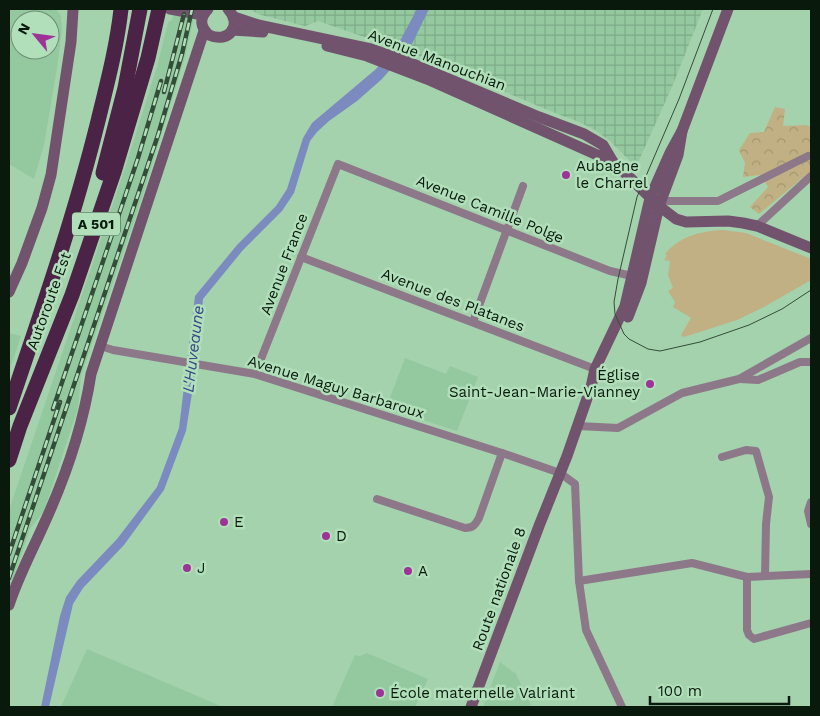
<svg xmlns="http://www.w3.org/2000/svg" width="820" height="716" viewBox="0 0 820 716" font-family="'Work Sans',sans-serif">
<defs>
<pattern id="industrial-grid" width="8" height="8" patternUnits="userSpaceOnUse" patternTransform="scale(1.25)"><rect width="8" height="8" fill="#94c99f"/><path d="M0 4h8M4 0v8" fill="none" stroke="#7eac88"/></pattern>
<pattern id="forest-crowns" width="20" height="18" patternUnits="userSpaceOnUse" patternTransform="scale(1.25)"><rect width="20" height="18" fill="#c0b083"/><path d="M2 6a3 3 0 1 1 6 0M12 15a3 3 0 1 1 6 0" fill="none" stroke="#a49770"/></pattern>
</defs>
<rect width="100%" height="100%" fill="#a4d2ad"/>
<!-- built -->
<g fill="#94c99f" fill-rule="evenodd">
<path d="M9,9H56L61,16L62,29L57,68L44,145L34,179L9,164ZM20,20H50V50H20Z"/>
<polygon points="175,9 196,9 185,57 142,198 81,376 78,408 44,511 30,529 9,592 9,510 126,165 157,67 168,22 172,20"/>
<polygon points="9,333 21,336 9,372"/>
<polygon points="405,358 446,374 450,366 478,377 457,431 386,408"/>
<polygon points="87,649 223,707 61,707"/>
<polygon points="367,653 428,679 415,707 332,707 355,655 360,656"/>
<polygon points="500,662 516,674 532,707 483,707"/>
</g>
<!-- industrial -->
<polygon fill="url(#industrial-grid)" points="249,9 703,9 672,87 636,167 610,141 595,130 579,122 550,111 430,60 318,21 305,26 261,15"/>
<!-- forest -->
<polygon fill="url(#forest-crowns)" points="775,107 785,109 783,126 806,125 811,127 811,171 759,214 750,207 768,187 761,175 743,177 745,163 739,150 750,133 764,132"/>
<!-- garden -->
<path fill="#c0b083" d="M723,230L746,233L811,259V280L764,307L737,320L684,337L681,335L691,318L673,307L675,302L668,291L673,288L668,275L670,261L664,260L667,255L665,254C680,236 701,231 723,230Z"/>
<!-- water -->
<polygon fill="#7b8bbf" points="417,9 429,9 411,46 382,79 357,101 329,121 317,132 310,141 294,193 282,211 243,250 203,299 198,355 186,431 164,490 124,545 83,588 73,604 49,707 41,707 60,616 66,597 77,581 117,539 157,487 179,428 195,296 237,245 276,206 287,189 303,138 312,123 376,69 401,39"/>
<g fill="none" stroke-linecap="round" stroke-linejoin="round">
<!-- street -->
<g stroke="#8d788a" stroke-width="8">
<polyline points="661,201 718,201 808,156"/>
<polyline points="757,226 811,176"/>
<polyline points="301,257 595,369"/>
<polyline points="473,322 523,186"/>
<polyline points="100,346 113,350 255,374 502,453 560,473 575,484 579,581 586,630 622,707"/>
<polyline points="255,374 338,164 610,271 632,276"/>
<polyline points="740,379 758,380 800,362 811,362"/>
<polyline points="578,426 618,428 682,393 739,379 811,338"/>
<polyline points="722,457 746,450 756,451 769,497 766,524 765,576"/>
<path d="M377,499L465,528C473,528 475,525 479,518L502,453"/>
<polyline points="811,502 808,511 811,524"/>
<polyline points="747,577 747,630 749,635 754,639 811,623"/>
<polyline points="579,581 692,563 747,577 811,574"/>
</g>
<!-- secondary -->
<g stroke="#71536e" stroke-width="11">
<polyline points="170,9 203,15"/>
<path d="M208,9C199,18 200,27 209,35C229,44 243,25 228,9"/>
<polyline points="234,17 258,25 371,49 411,63 539,117 584,134 603,145 613,162 622,170 659,206 676,219 686,222 728,221 743,223 757,226 811,248"/>
<polyline points="232,30 263,32"/>
<polyline points="327,46 367,56 427,79 613,162"/>
<polyline points="9,292 22,263 42,208 51,175 71,42 73,10"/>
<polyline points="628,317 641,283 659,206 678,155 682,131 728,9"/>
<path d="M9,605C18,577 32,551 44,524C66,476 83,426 91,374L204,31"/>
<polyline points="471,707 539,526 567,456 591,387 595,369 625,306 650,198 670,153 682,131"/>
</g>
<!-- highway -->
<g stroke="#4b2347" stroke-width="15">
<polyline points="103,173 125,88 140,9"/>
<path d="M9,408C41,313 74,218 98,121C107,84 117,46 121,9"/>
<polyline points="9,460 20,426 72,295 114,172 148,58 159,9"/>
</g>
<!-- tram -->
<polyline stroke="#344d39" stroke-width="1" points="713,9 679,99 637,197 618,279 614,302 615,314 624,334 629,339 648,349 660,351 700,342 749,325 782,309 811,290"/>
<!-- rail casing -->
<g stroke="#344d39" stroke-width="4.5">
<g id="rail">
<polyline points="164,92 184,14"/>
<polyline points="53,409 138,158 161,81"/>
<polyline points="9,554 60,402"/>
<polyline points="9,578 158,135 182,54 192,9"/>
</g>
</g>
<!-- rail -->
<use href="#rail" stroke="#b1dfba" stroke-width="2.5" stroke-dasharray="8" stroke-linecap="butt"/>
</g>
<!-- markers -->
<g fill="#9d3396" stroke="#b1dfba" stroke-width="2">
<circle cx="566" cy="175" r="5"/>
<circle cx="650" cy="384" r="5"/>
<circle cx="224" cy="522" r="5"/>
<circle cx="326" cy="536" r="5"/>
<circle cx="187" cy="568" r="5"/>
<circle cx="408" cy="571" r="5"/>
<circle cx="380" cy="693" r="5"/>
</g>
<g text-anchor="middle" dominant-baseline="central" stroke-width="5" stroke-linejoin="round" paint-order="stroke">
<!-- shield labels -->
<rect fill="#b1dfba" stroke="#3b5541" stroke-width="1" x="72" y="212.5" width="48" height="23" rx="4"/>
<g font-size="14" font-weight="bold" fill="#091a0d">
<text x="96" y="224">A 501</text>
</g>
<!-- street labels -->
<g font-size="15" fill="#091a0d" stroke="#b1dfba">
<text transform="translate(437 60) rotate(21)">Avenue Manouchian</text>
<text transform="translate(490 209) rotate(22)">Avenue Camille Polge</text>
<text transform="translate(284 264) rotate(-69)">Avenue France</text>
<text transform="translate(453 300) rotate(21)">Avenue des Platanes</text>
<text transform="translate(49 301) rotate(-70)">Autoroute Est</text>
<text transform="translate(336 387) rotate(17)">Avenue Maguy Barbaroux</text>
<text transform="translate(499 589) rotate(-70)">Route nationale 8</text>
</g>
<!-- poi labels -->
<g font-size="15" fill="#091a0d" stroke="#b1dfba" text-anchor="start">
<text x="576" y="166">Aubagne<tspan x="576" dy="17">le Charrel</tspan></text>
<text x="640" y="375" text-anchor="end">Église<tspan x="640" dy="17">Saint-Jean-Marie-Vianney</tspan></text>
<text x="234" y="522">E</text>
<text x="336" y="536">D</text>
<text x="197" y="568">J</text>
<text x="418" y="571">A</text>
<text x="390" y="693">École maternelle Valriant</text>
</g>
<!-- water labels -->
<g font-size="16" font-style="italic" fill="#364688" stroke="#b1dfba">
<text transform="translate(193 349) rotate(-83)">L'Huveaune</text>
</g>
</g>
<!-- border -->
<rect width="820" height="716" fill="none" stroke="#091a0d" stroke-width="20"/>
<!-- north arrow -->
<g transform="translate(35 35) rotate(299)"><circle r="24" fill="#b1dfba" stroke="#6e9075"/>
<path d="M0-4L9 19L0 12L-9 19Z" fill="#9d3396"/>
<text y="-8" font-size="14" font-weight="bold" text-anchor="middle" fill="#091a0d">N</text>
</g>
<!-- scale -->
<path d="M650 696v8h139v-8" fill="none" stroke="#091a0d" stroke-width="2.5"/>
<text x="658" y="696" font-size="15" fill="#091a0d" stroke="#b1dfba" stroke-width="4" paint-order="stroke">100 m</text>
</svg>
